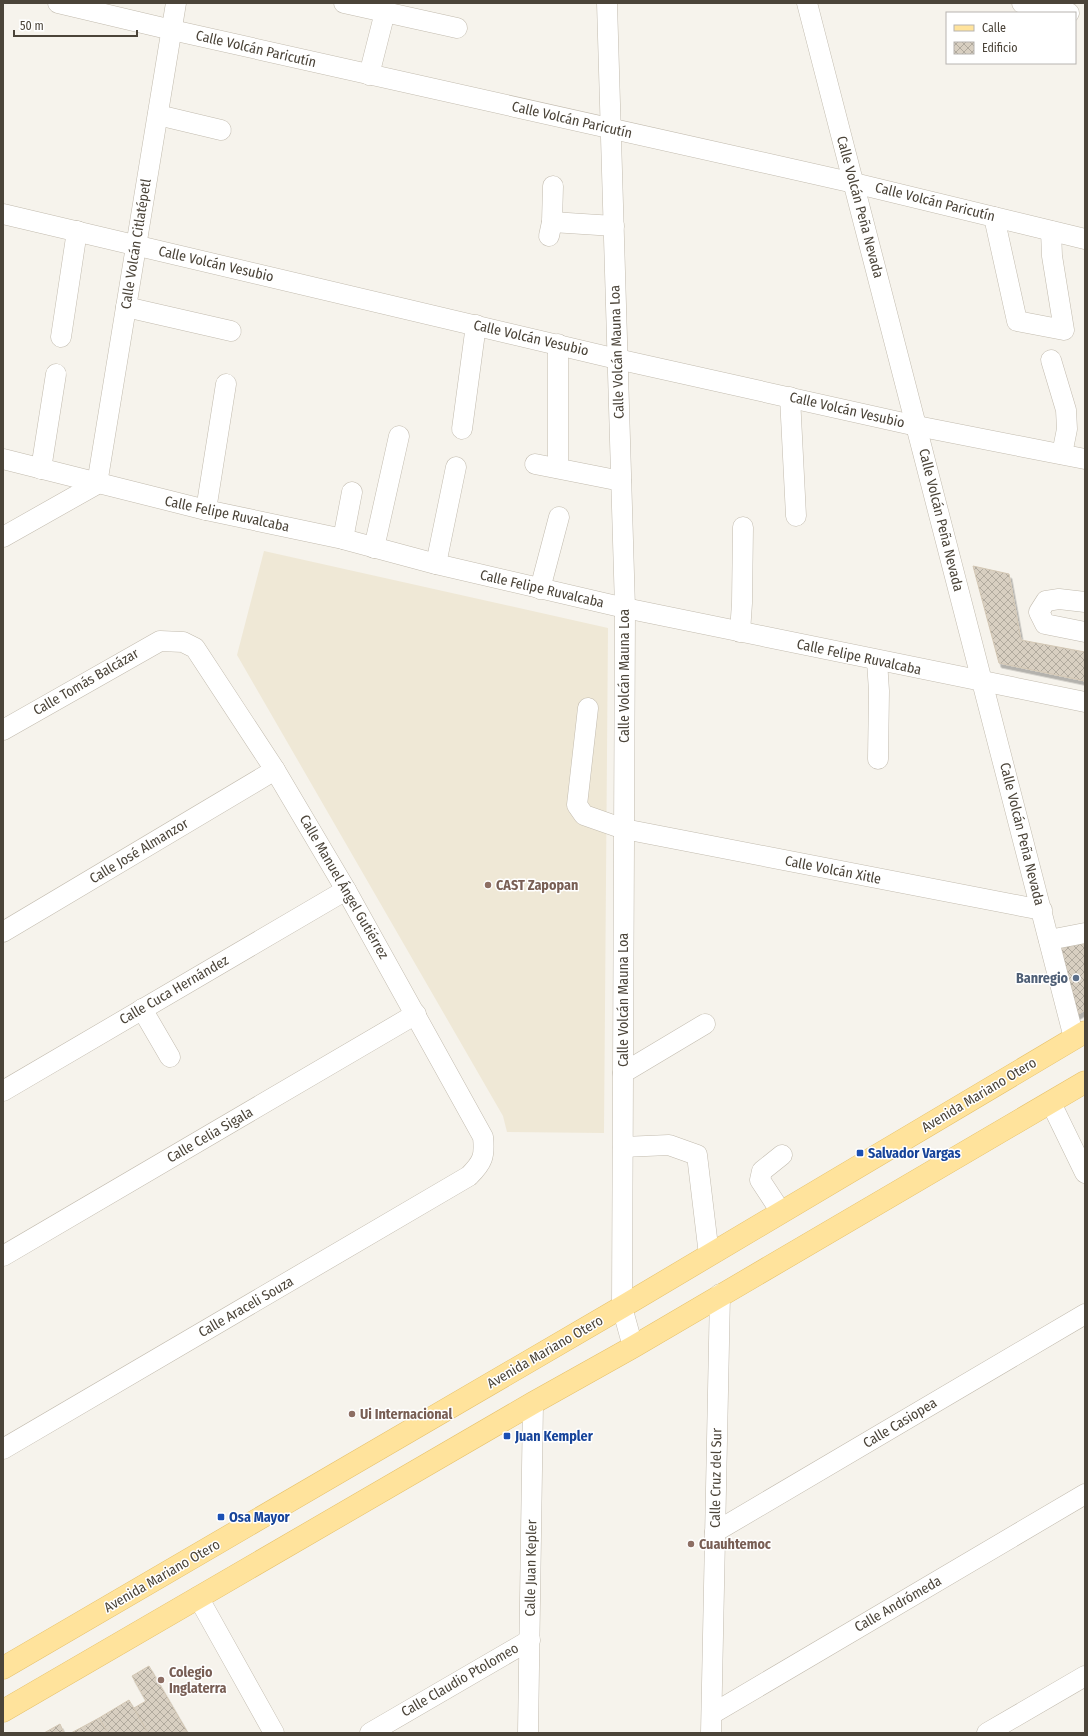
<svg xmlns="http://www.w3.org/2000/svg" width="1088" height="1736" viewBox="0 0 1088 1736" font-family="'Fira Sans Condensed',sans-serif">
<defs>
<pattern id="building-cross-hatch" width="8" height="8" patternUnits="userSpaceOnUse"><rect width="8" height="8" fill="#d8cfc1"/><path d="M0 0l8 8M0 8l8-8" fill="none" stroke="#b1aa9e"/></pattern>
<filter id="shadow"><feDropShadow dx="2.5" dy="4.5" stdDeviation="0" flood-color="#0004"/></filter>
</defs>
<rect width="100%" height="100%" fill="#f6f3ec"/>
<!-- education -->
<polygon fill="#efe8d6" points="264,551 608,628 604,1133 507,1132 503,1116 237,655"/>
<!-- building -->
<g fill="url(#building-cross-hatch)" stroke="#d3c7b4" filter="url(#shadow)">
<polygon points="973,566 1009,574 1021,640 1085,652 1085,681 999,663"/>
<polygon points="1085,941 1085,1010 1077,1015 1060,946"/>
<polygon points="149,1666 188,1733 148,1733 134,1708 146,1701 132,1676"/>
<polygon points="129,1700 148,1733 108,1733 99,1718"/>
<polygon points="99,1718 108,1733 71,1733 88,1724"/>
<polygon points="60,1724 64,1733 44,1733"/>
</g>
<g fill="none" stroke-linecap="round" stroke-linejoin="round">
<!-- minor casing -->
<g stroke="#c2bbae" stroke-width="21">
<g id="minor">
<polyline points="58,3 172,30 854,183 1085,239"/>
<polyline points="344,3 457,28"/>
<polyline points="607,3 625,608 622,1307 633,1347"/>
<polyline points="807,3 1074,1038"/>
<polyline points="1022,3 1069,13"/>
<polyline points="369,75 385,12"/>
<polyline points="158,115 221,130"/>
<polyline points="3,214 617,359 917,426 1085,459"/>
<polyline points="994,217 1017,321 1064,330 1052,256 1051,231"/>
<polyline points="552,222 614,226"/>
<polyline points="549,236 552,222 553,186"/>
<polyline points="126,307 231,331"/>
<polyline points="61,337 77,231"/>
<polyline points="558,344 558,468"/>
<polyline points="1051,360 1066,410 1067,429 1062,454"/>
<polyline points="790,397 796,516"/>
<polyline points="462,429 476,325"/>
<polyline points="3,459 206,510 343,539 436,564 625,608 1085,702"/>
<polyline points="535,464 621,481"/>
<polyline points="41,469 56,374"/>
<polyline points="206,510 226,384"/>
<polyline points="3,537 97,484 176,3"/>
<polyline points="343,539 352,492"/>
<polyline points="374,548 399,436"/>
<polyline points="436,564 456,467"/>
<polyline points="540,589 559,517"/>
<polyline points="1085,602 1059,599 1046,601 1039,612 1045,624 1085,632"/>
<polyline points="740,632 742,603 743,527"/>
<polyline points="877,661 879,691 878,759"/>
<polyline points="588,708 577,805 584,815 624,829 1042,910"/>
<path d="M3,730L160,641L183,642L195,648L275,770L346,890L483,1137C485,1156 483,1162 469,1176L3,1449"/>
<polyline points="3,932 275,770"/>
<polyline points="1049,940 1085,933"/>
<polyline points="142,1009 170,1057"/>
<polyline points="623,1073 705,1024"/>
<polyline points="3,1091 346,890"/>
<polyline points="1051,1103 1085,1173"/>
<polyline points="623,1147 669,1145 697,1155 709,1255"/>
<polyline points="781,1212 760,1180 762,1171 782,1155"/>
<polyline points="3,1256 416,1014"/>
<polyline points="715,1532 1085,1314"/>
<polyline points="198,1597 274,1733"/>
<polyline points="712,1714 1085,1494"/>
<polyline points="370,1733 530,1640"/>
<polyline points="528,1733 533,1403"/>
<polyline points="711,1733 720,1294"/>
<polyline points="987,1733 1085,1676"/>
</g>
</g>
<!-- major casing -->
<g stroke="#e6c16a" stroke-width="23">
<g id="major">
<polyline points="3,1668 622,1307 1085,1032"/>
<polyline points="3,1711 533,1403 633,1347 1085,1082"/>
</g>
</g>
<!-- minor -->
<use href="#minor" stroke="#fff" stroke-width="20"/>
<!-- major -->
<use href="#major" stroke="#ffe39c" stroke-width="22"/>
</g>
<!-- markers -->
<g fill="#8d6e63" stroke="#fff" stroke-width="1.5">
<circle cx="488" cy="885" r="4"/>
<circle cx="352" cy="1414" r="4"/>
<circle cx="691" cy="1544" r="4"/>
<circle cx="161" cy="1680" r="4"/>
</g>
<circle fill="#5c6f8a" stroke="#fff" stroke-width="1.5" cx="1076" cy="978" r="4"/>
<g fill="#1a4fb4" stroke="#fff" stroke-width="1.5">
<rect x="856" y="1149" width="8" height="8" rx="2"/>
<rect x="503" y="1432" width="8" height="8" rx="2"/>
<rect x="217" y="1513" width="8" height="8" rx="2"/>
</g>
<g text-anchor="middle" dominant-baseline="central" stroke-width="3" stroke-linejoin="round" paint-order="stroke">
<!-- street labels -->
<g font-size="14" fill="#4b4439" stroke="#fff">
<text transform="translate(256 49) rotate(13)">Calle Volcán Paricutín</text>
<text transform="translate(572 120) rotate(13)">Calle Volcán Paricutín</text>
<text transform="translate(935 202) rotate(14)">Calle Volcán Paricutín</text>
<text transform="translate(860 207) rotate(75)">Calle Volcán Peña Nevada</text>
<text transform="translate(136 244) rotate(-81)">Calle Volcán Citlatépetl</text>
<text transform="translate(216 264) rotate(13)">Calle Volcán Vesubio</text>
<text transform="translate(531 338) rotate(13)">Calle Volcán Vesubio</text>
<text transform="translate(617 352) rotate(-92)">Calle Volcán Mauna Loa</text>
<text transform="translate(847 410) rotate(13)">Calle Volcán Vesubio</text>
<text transform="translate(227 514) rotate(12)">Calle Felipe Ruvalcaba</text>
<text transform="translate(941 520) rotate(76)">Calle Volcán Peña Nevada</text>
<text transform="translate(542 589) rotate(13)">Calle Felipe Ruvalcaba</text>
<text transform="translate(859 657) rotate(12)">Calle Felipe Ruvalcaba</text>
<text transform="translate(624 676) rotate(-90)">Calle Volcán Mauna Loa</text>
<text transform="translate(86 682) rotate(-30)">Calle Tomás Balcázar</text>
<text transform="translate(1022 834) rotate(76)">Calle Volcán Peña Nevada</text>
<text transform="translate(139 851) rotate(-31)">Calle José Almanzor</text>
<text transform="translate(833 870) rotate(11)">Calle Volcán Xitle</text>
<text transform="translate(344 887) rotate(60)">Calle Manuel Ángel Gutiérrez</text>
<text transform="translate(174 990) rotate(-30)">Calle Cuca Hernández</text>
<text transform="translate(623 1000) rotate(-90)">Calle Volcán Mauna Loa</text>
<text transform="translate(979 1095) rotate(-31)">Avenida Mariano Otero</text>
<text transform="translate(210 1135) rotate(-30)">Calle Celia Sigala</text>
<text transform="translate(246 1307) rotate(-30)">Calle Araceli Souza</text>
<text transform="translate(545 1352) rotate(-30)">Avenida Mariano Otero</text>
<text transform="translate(900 1423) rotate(-31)">Calle Casiopea</text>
<text transform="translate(716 1478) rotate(-89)">Calle Cruz del Sur</text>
<text transform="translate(531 1568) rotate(-89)">Calle Juan Kepler</text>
<text transform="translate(162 1576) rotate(-30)">Avenida Mariano Otero</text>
<text transform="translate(898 1604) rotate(-30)">Calle Andrómeda</text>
<text transform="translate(460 1680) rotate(-30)">Calle Claudio Ptolomeo</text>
</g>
<!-- education labels -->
<g font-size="14" font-weight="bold" fill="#785e54" stroke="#fff" text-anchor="start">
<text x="496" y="885">CAST Zapopan</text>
<text x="360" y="1414">Ui Internacional</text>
<text x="699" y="1544">Cuauhtemoc</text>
<text x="169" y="1672">Colegio<tspan x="169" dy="16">Inglaterra</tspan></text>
</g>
<!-- service labels -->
<g font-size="14" font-weight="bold" fill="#4e5e75" stroke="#fff" text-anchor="end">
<text x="1068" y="978">Banregio</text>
</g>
<!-- transit labels -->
<g font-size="14" font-weight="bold" fill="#164399" stroke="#fff" text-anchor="start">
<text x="868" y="1153">Salvador Vargas</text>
<text x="515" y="1436">Juan Kempler</text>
<text x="229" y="1517">Osa Mayor</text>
</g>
</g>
<!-- border -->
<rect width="1088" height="1736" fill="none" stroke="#4b4439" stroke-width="8"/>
<!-- legend -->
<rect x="946" y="12" width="130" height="52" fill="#ffffff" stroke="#b7b4b0"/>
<rect x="954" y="25" width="20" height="6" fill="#ffe39c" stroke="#b7b4b0"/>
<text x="982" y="32" font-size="12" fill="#4b4439">Calle</text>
<rect x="954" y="42" width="20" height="12" fill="url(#building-cross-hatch)" stroke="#b7b4b0"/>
<text x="982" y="52" font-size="12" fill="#4b4439">Edificio</text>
<!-- scale -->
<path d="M14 30v6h123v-6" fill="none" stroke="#4b4439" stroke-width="2"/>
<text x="20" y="30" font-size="12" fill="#4b4439" stroke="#ffffff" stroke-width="3" paint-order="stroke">50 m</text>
</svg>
